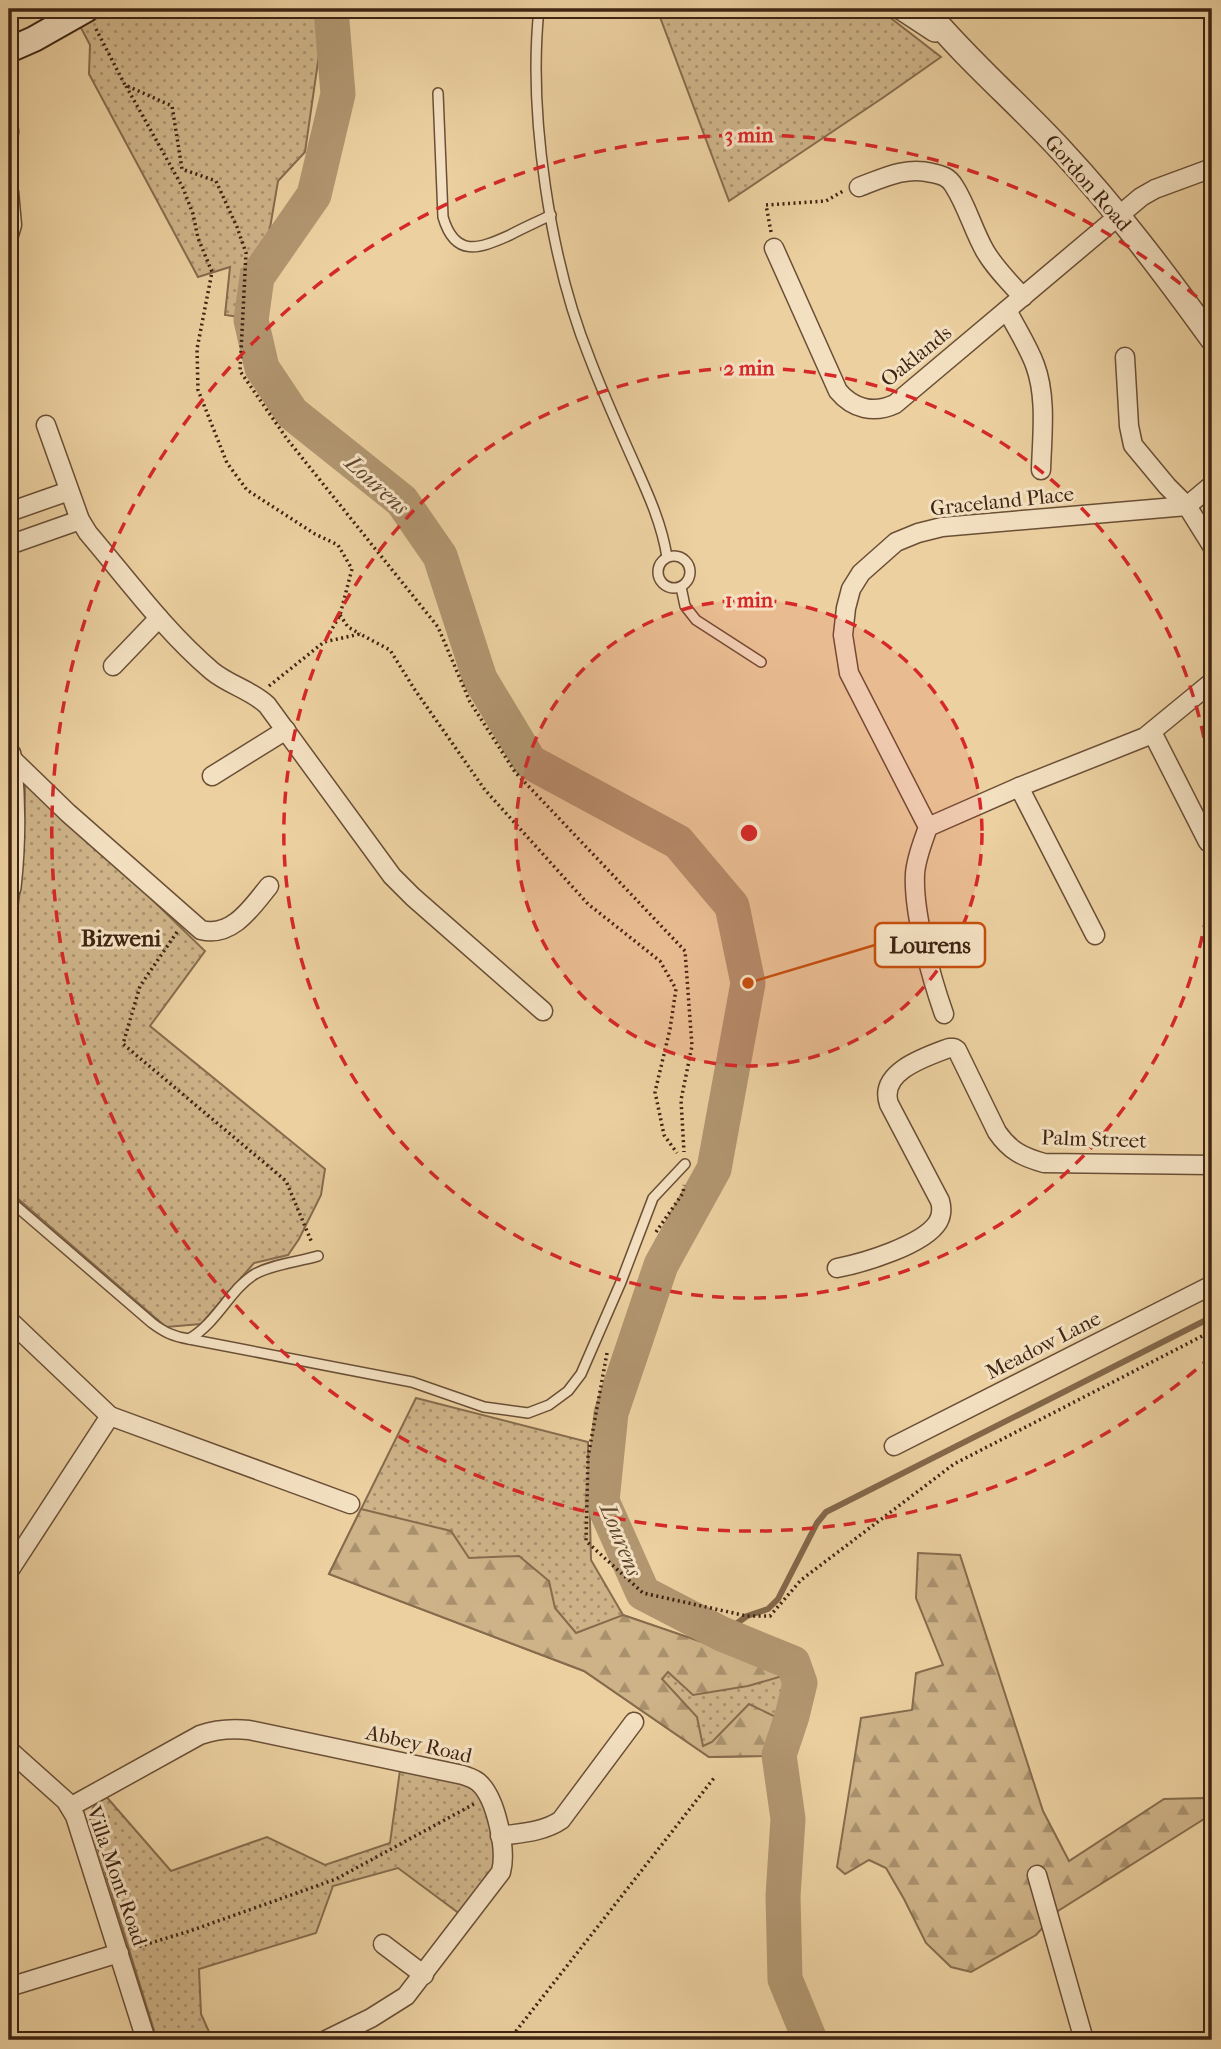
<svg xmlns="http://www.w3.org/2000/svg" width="1221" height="2049" viewBox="0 0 1221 2049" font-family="'IM FELL French Canon',serif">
<defs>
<pattern id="grass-dots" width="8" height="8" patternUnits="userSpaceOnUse" patternTransform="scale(1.75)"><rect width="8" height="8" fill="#ceb388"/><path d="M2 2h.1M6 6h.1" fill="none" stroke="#a9916e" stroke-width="1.8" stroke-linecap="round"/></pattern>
<pattern id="forest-firs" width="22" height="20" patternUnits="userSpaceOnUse" patternTransform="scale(1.75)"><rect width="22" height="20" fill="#ceb388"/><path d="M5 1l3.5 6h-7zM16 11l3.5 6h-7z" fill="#a9916e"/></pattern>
</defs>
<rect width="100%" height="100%" fill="#ecd0a0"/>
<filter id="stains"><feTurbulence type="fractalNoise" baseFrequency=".00286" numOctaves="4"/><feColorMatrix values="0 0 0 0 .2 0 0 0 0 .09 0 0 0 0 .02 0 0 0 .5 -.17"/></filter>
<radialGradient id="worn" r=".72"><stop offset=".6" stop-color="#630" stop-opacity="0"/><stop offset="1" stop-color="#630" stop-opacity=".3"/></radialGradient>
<!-- grass -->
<g fill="url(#grass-dots)" stroke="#866c4d" stroke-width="2">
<polygon points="110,9 320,9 323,27 305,152 278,181 269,234 252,273 247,318 225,315 230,267 198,277 89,74 90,45 80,26"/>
<polygon points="657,9 879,9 941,57 884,97 729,201"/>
<path d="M25,783H32L205,951L150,1026L325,1169L321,1195L299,1239L288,1255L254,1263L201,1324L166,1327L9,1191V949C24,895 24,839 25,783Z"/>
<polygon points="416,1398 588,1442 591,1560 623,1615 766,1664 786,1675 780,1719 763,1756 709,1757 584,1671 329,1574"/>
<path d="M400,1770L467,1784L473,1787L484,1802L496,1852L494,1868L460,1914L398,1868L333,1886L316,1933L199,1969L201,2014L210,2034L198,2040H157L91,1827C88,1812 94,1804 104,1794L171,1871L267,1837L325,1865L390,1843Z"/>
</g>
<!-- forest -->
<g fill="url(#forest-firs)" stroke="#866c4d" stroke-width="2">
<polygon points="361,1509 451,1531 469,1558 519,1556 549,1581 555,1608 576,1633 623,1615 766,1664 786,1675 748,1686 693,1695 668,1672 662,1679 697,1717 703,1746 712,1742 749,1704 780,1719 763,1756 709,1757 584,1671 329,1574"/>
<polygon points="918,1553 960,1555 1043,1811 1069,1861 1164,1799 1204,1798 1212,1814 1058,1911 1036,1935 971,1972 951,1967 926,1943 904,1899 886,1868 869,1860 845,1874 837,1867 861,1718 912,1710 916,1673 943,1665 916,1598"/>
</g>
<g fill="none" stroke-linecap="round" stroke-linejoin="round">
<!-- stream -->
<polyline stroke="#83684a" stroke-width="6" points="722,1634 747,1616 768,1609 778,1599 817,1523 826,1512 1212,1317"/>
<!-- river -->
<polyline stroke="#b19670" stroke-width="35" points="331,9 338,94 314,195 257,277 251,320 262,368 292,413 402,501 440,556 480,679 530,762 678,842 732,906 748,983 714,1169 661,1265 611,1413 602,1501 643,1593 722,1634 793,1663 800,1683 792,1716 779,1755 788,1819 783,1896 785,1979 810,2040"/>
<!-- service casing -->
<g stroke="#6a4f36" stroke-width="12">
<g id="service">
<path d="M539,9C528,114 550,261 590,359C604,396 620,431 636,467C649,496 662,525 667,557"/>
<path d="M438,93L443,217C455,258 479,249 510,235C523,228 537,222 551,215"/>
<circle cx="674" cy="572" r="16"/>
<polyline points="681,587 685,606 696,620 761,662"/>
<path d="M9,1200L152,1323C164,1332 174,1337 189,1339C218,1322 230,1289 255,1274C273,1264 298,1262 318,1256"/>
<polyline points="189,1339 412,1382 484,1407 528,1413 549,1405 568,1391 581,1374 621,1282 653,1198 685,1164"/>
</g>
</g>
<!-- minor casing -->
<g stroke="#6a4f36" stroke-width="21">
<g id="minor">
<polyline points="9,133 9,130"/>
<path d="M859,187C883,178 906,166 932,173C942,175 949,177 954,186C967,206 973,230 985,251C995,268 1009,282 1023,297"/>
<polyline points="9,192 12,225 9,235"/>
<path d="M774,248L838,391C853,409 874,414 895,404L1141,197L1155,189L1212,168"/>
<path d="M1007,310C1016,328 1028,346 1035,365C1047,397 1042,436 1041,470"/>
<polyline points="1125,357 1129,426 1133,445 1167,486 1187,506 1212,546"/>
<path d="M46,425L80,520L88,533C128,580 165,631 212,671C229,685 251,690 267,705L392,876L413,897L543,1011"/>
<polyline points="9,512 69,491"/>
<polyline points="9,545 80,520"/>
<polyline points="113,666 159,618"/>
<polyline points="1152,732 1208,842"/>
<path d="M9,756L68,813L201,930C232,938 252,907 269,886"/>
<polyline points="212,776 286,730"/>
<polyline points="1019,787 1095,935"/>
<polyline points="928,827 1019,787 1145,737 1212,682"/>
<path d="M944,1014C931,977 913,913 915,874C916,858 923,842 928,827L849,673L843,635L846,608L851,589L861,573L896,542L918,533L942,527L1187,506L1212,485"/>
<path d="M837,1268C863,1263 924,1245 938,1222C942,1215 942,1208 940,1201L889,1104C878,1072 925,1057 949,1048H954L957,1050L997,1132C1010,1151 1023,1157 1044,1163L1212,1165"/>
<polyline points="9,1320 110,1416 350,1504"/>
<polyline points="894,1446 1212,1285"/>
<polyline points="9,1571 110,1416"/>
<polyline points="9,1750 66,1801 75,1816 146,2040"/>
<path d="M70,1807L200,1735C217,1729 231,1728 249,1730L463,1775C468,1777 473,1778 478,1782C496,1797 507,1850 501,1872L406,1996L371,2018L326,2040"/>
<path d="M500,1836C520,1833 544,1832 561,1820L634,1722"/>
<polyline points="1037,1875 1084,2040"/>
<polyline points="383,1944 424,1975"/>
<polyline points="9,1987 119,1953"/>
</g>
</g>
<!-- tertiary casing -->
<g stroke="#6a4f36" stroke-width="26">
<g id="tertiary">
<polyline points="903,9 935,30"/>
<path d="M925,9C967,60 1018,103 1062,151C1117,210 1165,274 1212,339"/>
<path d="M9,755C14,800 14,843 9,887"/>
</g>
</g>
<!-- secondary casing -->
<g stroke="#3e2412" stroke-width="28">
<polyline id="secondary" points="9,50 34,39 87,9"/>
</g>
<!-- path -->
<g stroke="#3e2412" stroke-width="3.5" stroke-dasharray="2 3.5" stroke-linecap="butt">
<polyline points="96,29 125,85 172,106 182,169 216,181 237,227 246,253 240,371 287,439 438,627 470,702 515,772 685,951 692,1046 681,1100 684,1152"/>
<polyline points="126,86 183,188 193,214 198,238 212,272 197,349 198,390 227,463 247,490 315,534 338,545 352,569 340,615 325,641"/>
<polyline points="771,232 766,205 826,201 843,191"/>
<polyline points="340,615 348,627 360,634"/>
<polyline points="269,686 324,642 360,634 390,650 415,690 485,790 588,904 660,961 676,989 670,1029 655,1092 664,1135 677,1153"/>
<polyline points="177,932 140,986 123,1044 286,1181 312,1243"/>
<polyline points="656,1232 683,1193 684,1185"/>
<polyline points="607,1353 588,1457 586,1541 643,1593 747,1616 770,1616 801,1580 954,1464 1212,1331"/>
<polyline points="134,1948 190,1931 336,1879 474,1804"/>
<polyline points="509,2040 714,1778"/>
</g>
<!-- service -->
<use href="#service" stroke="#f3e0c1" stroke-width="9"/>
<!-- minor -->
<use href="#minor" stroke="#f3e0c1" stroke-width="18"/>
<!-- tertiary -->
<use href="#tertiary" stroke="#f3e0c1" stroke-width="23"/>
<!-- secondary -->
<use href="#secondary" stroke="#f3e0c1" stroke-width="24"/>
</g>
<!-- distance rings -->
<circle cx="749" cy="833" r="233" fill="#d62828" fill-opacity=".12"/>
<g fill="none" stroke="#d62828" stroke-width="3.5" stroke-dasharray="12 9">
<circle cx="749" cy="833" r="233"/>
<path d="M1212 874A465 465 0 1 1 1212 792"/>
<path d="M1212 1356A698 698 0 1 1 1212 310"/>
</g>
<g text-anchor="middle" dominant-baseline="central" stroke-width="6" stroke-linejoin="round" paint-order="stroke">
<!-- street labels -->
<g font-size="21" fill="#3e2412" stroke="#f3e0c1">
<text transform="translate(1088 183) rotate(49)">Gordon Road</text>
<text transform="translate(916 356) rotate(-39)">Oaklands</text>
<text transform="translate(1002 501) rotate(-6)">Graceland Place</text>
<text transform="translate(1094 1139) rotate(2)">Palm Street</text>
<text transform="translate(1043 1345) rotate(-27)">Meadow Lane</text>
<text transform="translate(419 1744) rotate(13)">Abbey Road</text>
<text transform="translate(117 1876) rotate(71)">Villa Mont Road</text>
</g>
<!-- water labels -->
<g font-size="23" font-style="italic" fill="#60462e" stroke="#f3e0c1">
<text transform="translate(377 485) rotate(42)">Lourens</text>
<text transform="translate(621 1540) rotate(68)">Lourens</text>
</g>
<!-- neighbourhood labels -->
<g font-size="23" font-weight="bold" fill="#3e2412" stroke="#f3e0c1">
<text x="121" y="938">Bizweni</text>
</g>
</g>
<circle cx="749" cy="833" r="10" fill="#d62828" stroke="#f3e0c1" stroke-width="3.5"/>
<g font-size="21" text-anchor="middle" font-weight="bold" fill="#d62828" stroke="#f3e0c1" stroke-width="6" stroke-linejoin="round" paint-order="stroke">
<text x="749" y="142">3 min</text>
<text x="749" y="375">2 min</text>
<text x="749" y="607">1 min</text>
</g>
<!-- callouts -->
<path fill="none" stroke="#c64e0d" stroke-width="2.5" d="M748 983L875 945"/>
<circle fill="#c64e0d" stroke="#f3e0c1" stroke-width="2.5" cx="748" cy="983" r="7"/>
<rect fill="#f3e0c1" stroke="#c64e0d" stroke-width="2.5" x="875" y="923" width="110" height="44" rx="7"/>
<g font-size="23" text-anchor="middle" font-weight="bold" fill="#3e2412">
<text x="930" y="953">Lourens</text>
</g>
<!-- margin -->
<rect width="1221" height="2049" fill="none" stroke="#ecd0a0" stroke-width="35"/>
<rect x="10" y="10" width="1200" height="2028" fill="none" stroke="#3e2412" stroke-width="3.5"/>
<rect x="18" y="18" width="1186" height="2014" fill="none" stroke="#3e2412" stroke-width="2"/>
<rect width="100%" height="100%" filter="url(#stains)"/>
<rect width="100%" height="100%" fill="url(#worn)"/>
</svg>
